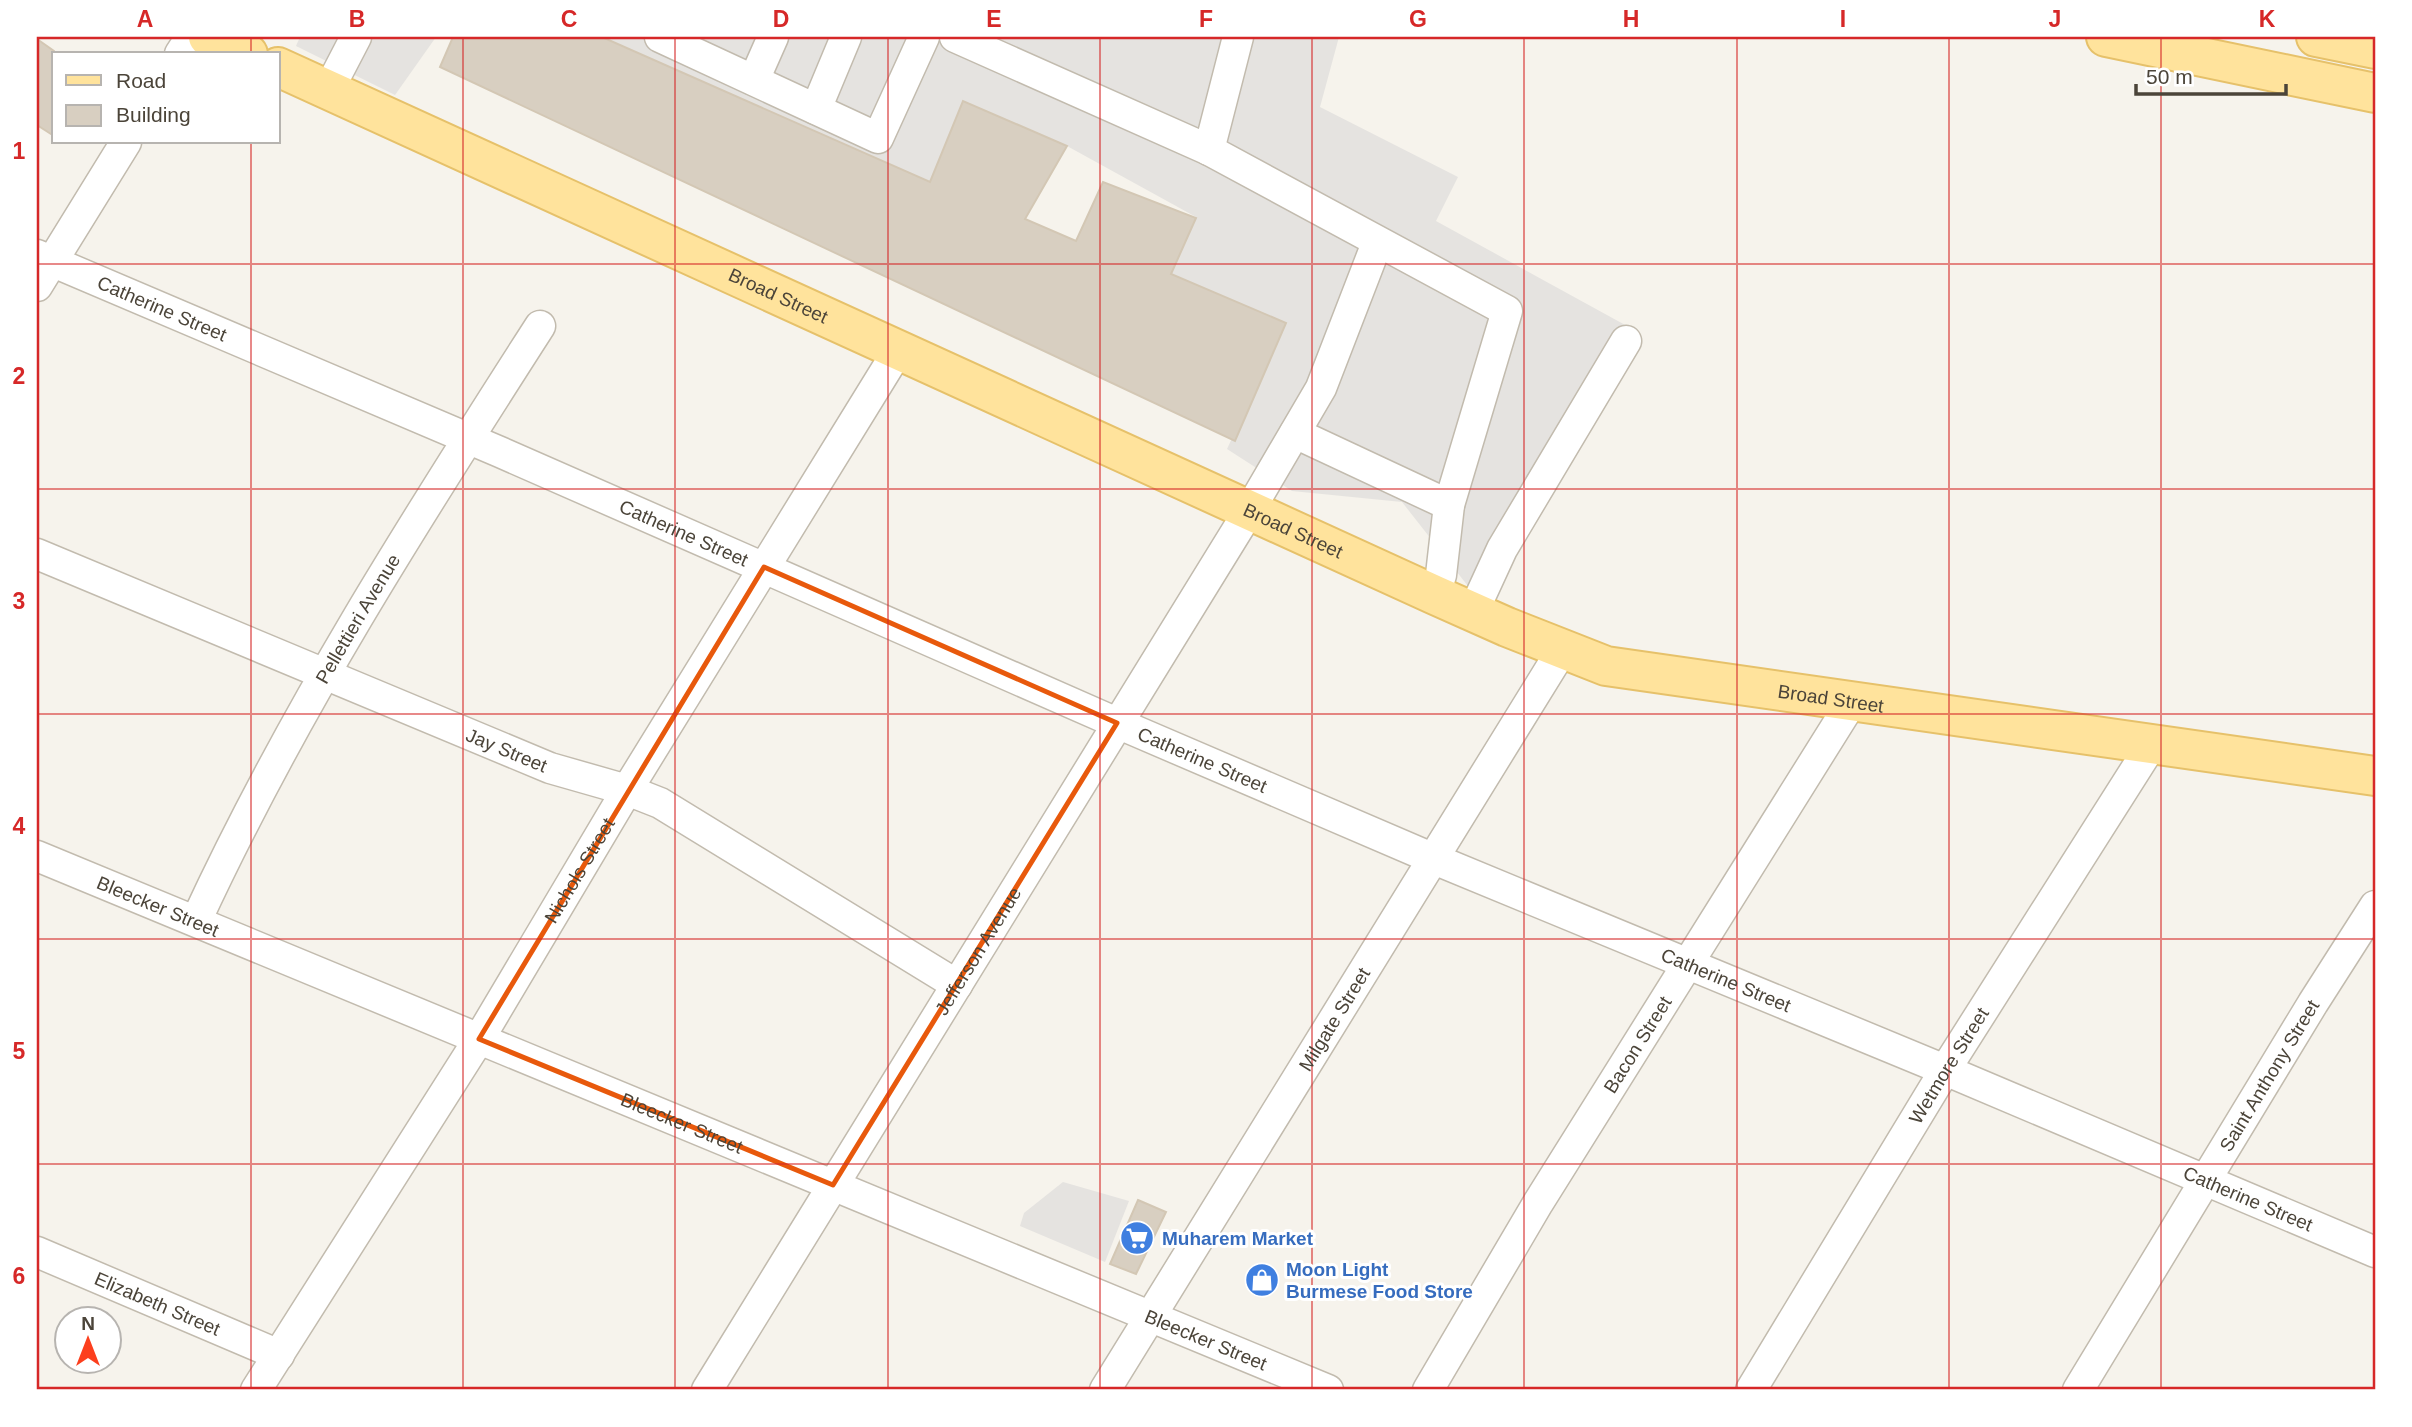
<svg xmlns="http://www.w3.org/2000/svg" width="2412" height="1427" viewBox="0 0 2412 1427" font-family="Arial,sans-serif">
<rect width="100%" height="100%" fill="#f6f3ec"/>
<!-- parking -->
<g fill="#e5e3e0">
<polygon points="300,37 436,37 395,95 296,46"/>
<polygon points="602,37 1339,37 1320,107 1458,177 1436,221 1627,326 1475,595 1402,502 1292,491 1227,449 1285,323 1171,274 1196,217 1067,146 963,101 930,182"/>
<polygon points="1063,1182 1129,1201 1105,1262 1020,1226 1024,1213"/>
</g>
<!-- building -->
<g fill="#d8cfc1" stroke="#d3c7b4" stroke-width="2">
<polygon points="453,37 602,37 930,182 963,101 1067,146 1025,219 1076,241 1103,182 1196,218 1171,274 1286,323 1235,441 440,67"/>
<polygon points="37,39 54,51 54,136 37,125"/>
<polygon points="1138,1200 1166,1212 1136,1274 1110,1264"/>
</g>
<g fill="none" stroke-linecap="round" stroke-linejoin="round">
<!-- minor casing -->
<g stroke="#c2bbae" stroke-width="33">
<g id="minor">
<polyline points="660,37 878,138 924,37"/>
<polyline points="955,37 1209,150 1507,311 1449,505"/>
<polyline points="180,54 191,37"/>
<polyline points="754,80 773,37"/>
<polyline points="329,89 356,37"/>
<polyline points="816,109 846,37"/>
<polyline points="1209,150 1238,37"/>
<path id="s1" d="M37,255L500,452L1117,723L1434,859L1945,1070L2375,1252"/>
<polyline points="37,286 126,142"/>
<polyline points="1295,433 1449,505 1441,575 1435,595"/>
<path id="s2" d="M37,554L550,768L627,790L660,803L957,985"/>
<polyline points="1473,612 1502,549 1626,341"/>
<path id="s3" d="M37,856L1328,1390"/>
<path id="s4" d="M196,921C292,713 416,519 540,326"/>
<path id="s5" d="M37,1252L279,1355"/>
<path id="s6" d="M256,1390L479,1039L627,790L899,349"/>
<path id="s7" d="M707,1390L1249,511L1321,388L1377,243"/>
<path id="s8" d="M1105,1390L1562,650"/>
<path id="s9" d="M1428,1390L1538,1203L1851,703"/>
<path id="s10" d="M1751,1390L1945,1070L2152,744"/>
<path id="s11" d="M2078,1390L2313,1003L2375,906"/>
</g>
</g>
<!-- major casing -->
<g stroke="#e6c16a" stroke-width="42">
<g id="major">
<polyline points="208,37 248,54"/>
<polyline points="2106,37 2375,93"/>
<polyline points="2316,37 2375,49"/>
<path id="s12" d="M278,67L1435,595L1507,627L1606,666L2375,776"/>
</g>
</g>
<!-- minor -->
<use href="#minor" stroke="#fff" stroke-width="30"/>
<!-- major -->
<use href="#major" stroke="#ffe39c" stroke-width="38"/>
</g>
<!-- marked area -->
<path fill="none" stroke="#e8590c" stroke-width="5" stroke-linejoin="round" d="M764,567L1117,723L833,1185L479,1039Z"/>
<!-- grid -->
<path fill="none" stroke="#d62828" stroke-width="2" stroke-opacity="0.55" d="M251,37V54M463,37V1390M675,37V1390M888,37V1390M1100,37V1390M1312,37V1390M1524,37V1390M1737,37V1390M1949,37V1390M2161,37V1390M251,142V1390M37,264H2375M37,489H2375M37,714H2375M37,939H2375M37,1164H2375"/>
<!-- icons -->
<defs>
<g id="supermarket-disc" transform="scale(1.75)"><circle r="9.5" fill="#3f7fe0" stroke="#fff"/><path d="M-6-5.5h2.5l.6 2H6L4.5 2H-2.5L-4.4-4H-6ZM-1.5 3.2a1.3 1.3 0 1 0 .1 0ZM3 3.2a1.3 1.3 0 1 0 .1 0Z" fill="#fff"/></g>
<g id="shop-disc" transform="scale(1.75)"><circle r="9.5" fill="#3f7fe0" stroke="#fff"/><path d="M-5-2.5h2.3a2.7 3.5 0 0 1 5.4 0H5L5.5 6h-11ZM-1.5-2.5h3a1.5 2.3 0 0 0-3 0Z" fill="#fff"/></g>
</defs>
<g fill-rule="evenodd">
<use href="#supermarket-disc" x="1137" y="1238"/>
<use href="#shop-disc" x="1262" y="1280"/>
</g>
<g text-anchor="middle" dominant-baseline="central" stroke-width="6" stroke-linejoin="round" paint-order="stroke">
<!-- street labels -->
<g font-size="19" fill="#4b4439" stroke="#fff">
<text stroke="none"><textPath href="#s12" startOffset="550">Broad Street</textPath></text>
<text stroke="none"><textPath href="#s1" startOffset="136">Catherine Street</textPath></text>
<text stroke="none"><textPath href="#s12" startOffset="1116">Broad Street</textPath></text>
<text stroke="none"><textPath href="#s1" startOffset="704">Catherine Street</textPath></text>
<text stroke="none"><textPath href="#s4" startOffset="343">Pellettieri Avenue</textPath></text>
<text stroke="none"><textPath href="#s12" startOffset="1684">Broad Street</textPath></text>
<text stroke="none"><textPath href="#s2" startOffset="509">Jay Street</textPath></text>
<text stroke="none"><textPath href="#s1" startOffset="1270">Catherine Street</textPath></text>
<text stroke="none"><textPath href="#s6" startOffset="612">Nichols Street</textPath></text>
<text stroke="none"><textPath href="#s3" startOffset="131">Bleecker Street</textPath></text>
<text stroke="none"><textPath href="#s7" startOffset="516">Jefferson Avenue</textPath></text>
<text stroke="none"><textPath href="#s1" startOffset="1838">Catherine Street</textPath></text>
<text stroke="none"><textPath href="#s8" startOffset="436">Milgate Street</textPath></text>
<text stroke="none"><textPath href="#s9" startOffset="404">Bacon Street</textPath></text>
<text stroke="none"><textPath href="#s10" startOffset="380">Wetmore Street</textPath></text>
<text stroke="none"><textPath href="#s11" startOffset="368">Saint Anthony Street</textPath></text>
<text stroke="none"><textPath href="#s3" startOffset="698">Bleecker Street</textPath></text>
<text stroke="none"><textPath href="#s1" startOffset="2404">Catherine Street</textPath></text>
<text stroke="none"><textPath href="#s5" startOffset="131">Elizabeth Street</textPath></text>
<text stroke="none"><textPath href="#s3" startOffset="1265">Bleecker Street</textPath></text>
</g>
<!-- shop labels -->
<g font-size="19" font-weight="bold" fill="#366cbe" stroke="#fff" text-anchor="start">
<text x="1162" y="1238">Muharem Market</text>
<text x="1286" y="1269">Moon Light<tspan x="1286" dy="22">Burmese Food Store</tspan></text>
</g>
</g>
<!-- border -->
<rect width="2412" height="1427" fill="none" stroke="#ffffff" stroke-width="77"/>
<!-- legend -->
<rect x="52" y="52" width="228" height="91" fill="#ffffff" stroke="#b7b4b0" stroke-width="2"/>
<rect x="66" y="75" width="35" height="10" fill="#ffe39c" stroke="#b7b4b0" stroke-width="2"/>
<text x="116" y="88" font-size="21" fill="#4b4439">Road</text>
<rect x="66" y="105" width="35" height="21" fill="#d8cfc1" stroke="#b7b4b0" stroke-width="2"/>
<text x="116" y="122" font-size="21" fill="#4b4439">Building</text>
<!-- north arrow -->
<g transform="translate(88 1340)"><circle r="33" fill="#ffffff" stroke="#b7b4b0" stroke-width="2"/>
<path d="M0-5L12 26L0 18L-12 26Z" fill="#fc3f1d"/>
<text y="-10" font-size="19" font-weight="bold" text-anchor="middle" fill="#4b4439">N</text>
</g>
<!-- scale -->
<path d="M2136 84v10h150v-10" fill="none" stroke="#4b4439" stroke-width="3.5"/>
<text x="2146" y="84" font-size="21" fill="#4b4439" stroke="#ffffff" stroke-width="5" paint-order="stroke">50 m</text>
<rect x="38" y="38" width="2336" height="1350" fill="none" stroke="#d62828" stroke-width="2.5"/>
<g font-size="23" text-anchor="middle" font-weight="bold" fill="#d62828">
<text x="145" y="27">A</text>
<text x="357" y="27">B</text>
<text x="569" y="27">C</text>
<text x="781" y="27">D</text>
<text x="994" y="27">E</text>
<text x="1206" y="27">F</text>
<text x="1418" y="27">G</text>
<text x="1631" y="27">H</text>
<text x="1843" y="27">I</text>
<text x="2055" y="27">J</text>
<text x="2267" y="27">K</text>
<text x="19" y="159">1</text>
<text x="19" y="384">2</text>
<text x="19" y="609">3</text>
<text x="19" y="834">4</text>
<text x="19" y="1059">5</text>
<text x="19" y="1284">6</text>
</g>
</svg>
